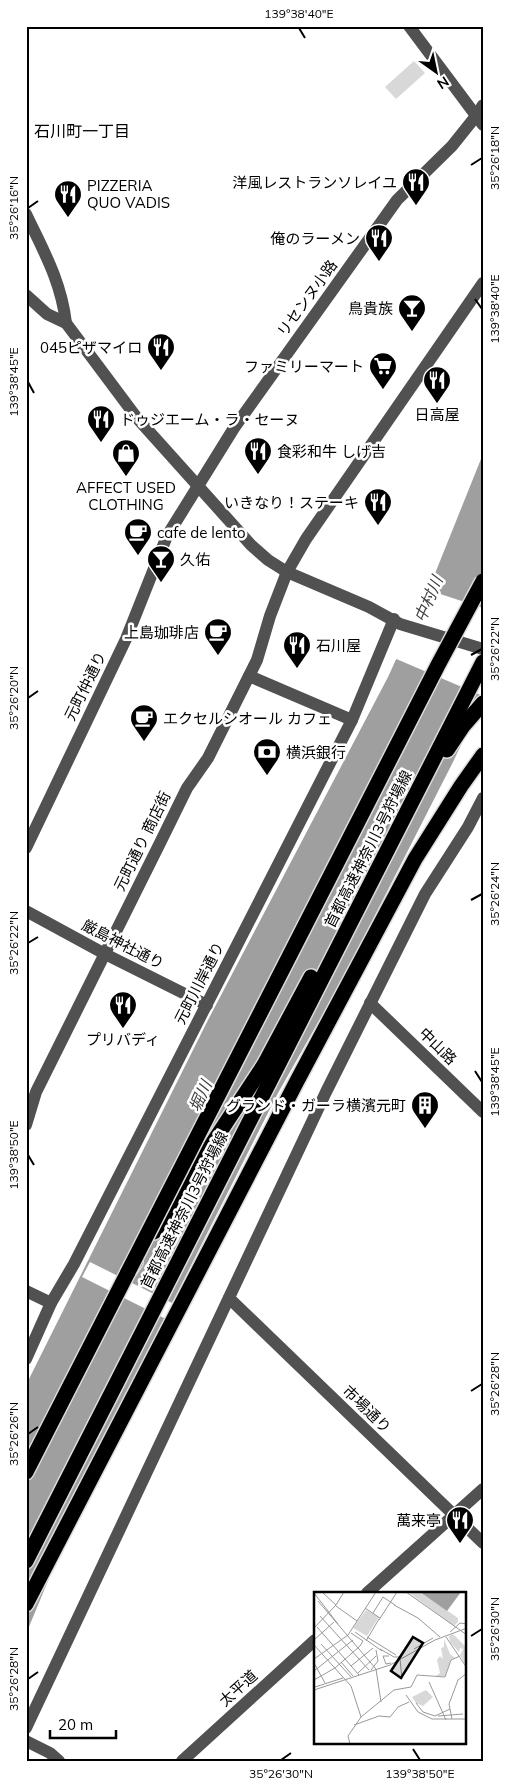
<svg xmlns="http://www.w3.org/2000/svg" width="509" height="1787" viewBox="0 0 509 1787" font-family="Mulish,'Noto Sans JP',sans-serif">
<rect width="100%" height="100%" fill="#fff"/>
<!-- green -->
<polygon fill="#d8d8d8" points="414,61 425,73 396,99 385,87"/>
<!-- water -->
<polygon fill="#9f9f9f" points="483,454 483,698 453,762 342,980 278,1093 122,1402 26,1634 26,1385 208,1020 388,677 432,581"/>
<!-- pier -->
<g fill="#fff">
<polygon points="425,589 483,608 483,696 394,658"/>
<polygon points="90,1262 174,1304 166,1319 82,1277"/>
</g>
<g fill="none" stroke-linecap="round" stroke-linejoin="round">
<!-- highway casing -->
<g stroke="#dbdbdb" stroke-width="18">
<g id="highway">
<polyline points="447,750 463,726 483,703"/>
<polyline points="154,1232 264,1065 311,977"/>
<polyline points="26,1472 128,1272 135,1262"/>
<polyline points="26,1561 483,662"/>
<polyline points="26,1604 297,1081 415,859 461,786 483,755"/>
</g>
</g>
<!-- minor -->
<g stroke="#515151" stroke-width="12">
<polyline points="409,26 483,125"/>
<path d="M26,214C44,252 61,281 66,323L137,418L251,545L268,560L287,572L369,607L400,624L483,649"/>
<polyline points="26,295 47,314 66,323"/>
<polyline points="249,676 352,720"/>
<polyline points="26,848 126,639 167,536 180,515 234,428 397,200 452,146 476,116 483,105"/>
<polyline points="26,911 105,954 207,1005"/>
<polyline points="370,1003 483,1112"/>
<polyline points="26,1125 36,1092 161,841 187,788 208,758 257,660 270,616 287,572 306,539 483,283"/>
<polyline points="26,1291 51,1303"/>
<polyline points="229,1298 483,1543"/>
<polyline points="26,1359 51,1303 74,1264 352,720 394,619"/>
<polyline points="367,1593 483,1489"/>
<polyline points="26,1728 326,1092 425,894 468,827 483,798"/>
<polyline points="26,1741 50,1753 59,1761"/>
<polyline points="182,1761 315,1640"/>
</g>
<!-- highway -->
<use href="#highway" stroke="#000" stroke-width="15"/>
<!-- highway-bridge casing -->
<g stroke="#dbdbdb" stroke-width="18" stroke-linecap="butt">
<polyline id="highway-bridge" points="128,1272 438,665 483,581"/>
</g>
<!-- highway-bridge -->
<use href="#highway-bridge" stroke="#000" stroke-width="15"/>
</g>
<!-- ticks -->
<path fill="none" stroke="#000" stroke-width="2" d="M299,28L305,38M471,165L482,158M28,208L38,201M475,299L482,309M28,382L34,393M471,655L482,649M28,698L38,691M471,900L482,894M28,943L38,937M475,1071L482,1082M28,1155L34,1165M471,1391L482,1384M28,1434L38,1427M471,1636L482,1629M28,1679L38,1672M413,1749L420,1760M281,1760L291,1753"/>
<!-- icons -->
<defs>
<g id="restaurant-pin" transform="scale(1.4375)"><path d="M0 17L-7.5 6A9.5 9.5 0 1 1 7.5 6Z" fill="#000" stroke="#fff"/><path d="M-5-6h1v4h1v-4h1v4h1v-4h1v5L-1.5 .5V6h-2V.5L-5-1ZM5-6V6H3V1.5H1.5Q1.5-4 5-6Z" fill="#fff"/></g>
<g id="bar-pin" transform="scale(1.4375)"><path d="M0 17L-7.5 6A9.5 9.5 0 1 1 7.5 6Z" fill="#000" stroke="#fff"/><path d="M-6-5H6L.8 .8V4.5H3.5V6h-7V4.5H-.8V.8Z" fill="#fff"/></g>
<g id="supermarket-pin" transform="scale(1.4375)"><path d="M0 17L-7.5 6A9.5 9.5 0 1 1 7.5 6Z" fill="#000" stroke="#fff"/><path d="M-6-5.5h2.5l.6 2H6L4.5 2H-2.5L-4.4-4H-6ZM-1.5 3.2a1.3 1.3 0 1 0 .1 0ZM3 3.2a1.3 1.3 0 1 0 .1 0Z" fill="#fff"/></g>
<g id="shop-pin" transform="scale(1.4375)"><path d="M0 17L-7.5 6A9.5 9.5 0 1 1 7.5 6Z" fill="#000" stroke="#fff"/><path d="M-5-2.5h2.3a2.7 3.5 0 0 1 5.4 0H5L5.5 6h-11ZM-1.5-2.5h3a1.5 2.3 0 0 0-3 0Z" fill="#fff"/></g>
<g id="cafe-pin" transform="scale(1.4375)"><path d="M0 17L-7.5 6A9.5 9.5 0 1 1 7.5 6Z" fill="#000" stroke="#fff"/><path d="M-5.5-4.5H6V0H3Q3 3.5 0 3.5H-2.5Q-5.5 3.5-5.5 0ZM3-3.2v2h1.7v-2ZM-6 4.5H4V6H-6Z" fill="#fff"/></g>
<g id="bank-pin" transform="scale(1.4375)"><path d="M0 17L-7.5 6A9.5 9.5 0 1 1 7.5 6Z" fill="#000" stroke="#fff"/><path d="M-6-4H6V4H-6ZM0-2.3a2.3 2.3 0 1 0 0 4.6a2.3 2.3 0 1 0 0-4.6Z" fill="#fff"/></g>
<g id="building-pin" transform="scale(1.4375)"><path d="M0 17L-7.5 6A9.5 9.5 0 1 1 7.5 6Z" fill="#000" stroke="#fff"/><path d="M-4-6H4V6H1V3H-1V6H-4ZM-2.5-4.3h1.7v1.8h-1.7ZM.8-4.3h1.7v1.8H.8ZM-2.5-1h1.7V.8h-1.7ZM.8-1h1.7V.8H.8Z" fill="#fff"/></g>
</defs>
<g fill-rule="evenodd">
<use href="#restaurant-pin" x="416" y="182"/>
<use href="#restaurant-pin" x="68" y="194"/>
<use href="#restaurant-pin" x="379" y="238"/>
<use href="#bar-pin" x="412" y="308"/>
<use href="#restaurant-pin" x="161" y="347"/>
<use href="#supermarket-pin" x="383" y="366"/>
<use href="#restaurant-pin" x="437" y="380"/>
<use href="#restaurant-pin" x="101" y="419"/>
<use href="#restaurant-pin" x="258" y="451"/>
<use href="#shop-pin" x="126" y="453"/>
<use href="#restaurant-pin" x="378" y="502"/>
<use href="#cafe-pin" x="138" y="532"/>
<use href="#bar-pin" x="161" y="559"/>
<use href="#cafe-pin" x="218" y="632"/>
<use href="#restaurant-pin" x="297" y="645"/>
<use href="#cafe-pin" x="144" y="718"/>
<use href="#bank-pin" x="267" y="752"/>
<use href="#restaurant-pin" x="123" y="1005"/>
<use href="#building-pin" x="425" y="1105"/>
<use href="#restaurant-pin" x="460" y="1520"/>
</g>
<g text-anchor="middle" dominant-baseline="central" stroke-width="5" stroke-linejoin="round" paint-order="stroke">
<!-- poi labels -->
<g font-size="15" fill="#000" stroke="#fff" text-anchor="end">
<text x="397" y="182">洋風レストランソレイユ</text>
<text x="87" y="185" text-anchor="start">PIZZERIA<tspan x="87" dy="17">QUO VADIS</tspan></text>
<text x="360" y="238">俺のラーメン</text>
<text x="393" y="308">鳥貴族</text>
<text x="142" y="347">045ピザマイロ</text>
<text x="364" y="366">ファミリーマート</text>
<text x="437" y="414" text-anchor="middle">日高屋</text>
<text x="120" y="419" text-anchor="start">ドゥジエーム・ラ・セーヌ</text>
<text x="277" y="451" text-anchor="start">食彩和牛 しげ吉</text>
<text x="126" y="487" text-anchor="middle">AFFECT USED<tspan x="126" dy="17">CLOTHING</tspan></text>
<text x="359" y="502">いきなり！ステーキ</text>
<text x="157" y="532" text-anchor="start">cafe de lento</text>
<text x="180" y="559" text-anchor="start">久佑</text>
<text x="199" y="632">上島珈琲店</text>
<text x="316" y="645" text-anchor="start">石川屋</text>
<text x="163" y="718" text-anchor="start">エクセルシオール カフェ</text>
<text x="286" y="752" text-anchor="start">横浜銀行</text>
<text x="123" y="1039" text-anchor="middle">プリバディ</text>
<text x="406" y="1105">グランド・ガーラ横濱元町</text>
<text x="441" y="1520">萬来亭</text>
</g>
<!-- street labels -->
<g font-size="15" fill="#000" stroke="#fff">
<text transform="translate(307 298) rotate(-54)">リセンヌ小路</text>
<text transform="translate(85 686) rotate(-64)">元町仲通り</text>
<text transform="translate(142 841) rotate(-64)">元町通り 商店街</text>
<text transform="translate(368 849) rotate(-63)">首都高速神奈川3号狩場線</text>
<text transform="translate(123 944) rotate(27)">厳島神社通り</text>
<text transform="translate(199 983) rotate(-63)">元町川岸通り</text>
<text transform="translate(438 1046) rotate(44)">中山路</text>
<text transform="translate(184 1210) rotate(-63)">首都高速神奈川3号狩場線</text>
<text transform="translate(367 1409) rotate(44)">市場通り</text>
<text transform="translate(238 1688) rotate(-42)">太平道</text>
</g>
<!-- neighbourhood labels -->
<g font-size="16" fill="#000" stroke="#fff">
<text x="82" y="131">石川町一丁目</text>
</g>
<!-- water labels -->
<g font-size="16" font-style="italic" fill="#404040" stroke="#fff">
<text transform="translate(428 599) rotate(-67)">中村川</text>
<text transform="translate(200 1096) rotate(-66)">堀川</text>
</g>
</g>
<!-- overview -->
<g transform="translate(314 1592)">
<rect width="152" height="152" fill="#fff"/>
<path d="M94,0H106L144,26V30L140,34ZM52,18L65,25L53,44L39,36ZM139,42L153,56V75L146,63L149,57L146,56L145,60L136,50L135,44ZM130,47L136,62L141,66L137,67L131,84H122L126,81L123,68L126,64L129,67L127,56L130,55ZM112,98L119,105L109,114L102,111L98,105Z" fill="#d8d8d8"/>
<path d="M106,0H147L133,19Z" fill="#9f9f9f"/>
<path fill="none" stroke="#999" stroke-width="1" d="M92,0L153,43M0,1L24,32M4,9L62,77L67,110M22,13L30,0M80,13L104,26L126,45M22,14L43,29M51,16L66,26M59,21L69,5L81,13M6,24L55,78M65,28L83,0M3,35L45,83M0,36L22,13L8,0M41,40L68,59M136,40L146,31L153,32M37,41L49,49L46,54M53,45L82,63M132,45L153,76M0,48L20,30M52,49L65,27M7,52L37,85M0,53L37,94L47,125L34,144L36,152M66,57L80,65H88M100,57L119,46M75,64H69L72,72L77,71M0,67L34,43L62,0M86,67L88,87M27,70L39,84M0,71L11,91M37,74L59,56M57,78L64,69L62,58M0,79L39,48M44,81L62,64M0,88L21,76L46,54M115,90L132,128M1,95L29,86M0,98L76,73L121,48L153,36M92,103L104,120L118,127H153M102,111L109,120L121,124L136,117M124,124L149,122M47,125L80,98L97,95L103,83L131,85L137,68L146,64M138,127L135,112L144,88L153,81M40,133L65,124L76,125L84,115L95,110"/>
<path fill="#000" fill-opacity="0.15" stroke="#000" stroke-width="2.5" d="M99,45L109,51L87,86L77,79Z"/>
<rect width="152" height="152" fill="none" stroke="#000" stroke-width="2.5"/>
</g>
<!-- border -->
<rect width="509" height="1787" fill="none" stroke="#ffffff" stroke-width="55"/>
<!-- north arrow -->
<g transform="translate(436 72) rotate(147)" stroke="#ffffff" stroke-width="4" paint-order="stroke">
<path d="M0-4L9 19L0 12L-9 19Z" fill="#000000"/>
<text y="-8" font-size="14" font-weight="bold" text-anchor="middle" fill="#000000">N</text>
</g>
<!-- scale -->
<path d="M50 1730v8h66v-8" fill="none" stroke="#000000" stroke-width="2.5"/>
<text x="58" y="1730" font-size="15" fill="#000000" stroke="#ffffff" stroke-width="4" paint-order="stroke">20 m</text>
<rect x="28" y="28" width="454" height="1732" fill="none" stroke="#000" stroke-width="2"/>
<g font-size="12" text-anchor="middle" fill="#000">
<text x="299" y="18">139°38'40"E</text>
<text transform="translate(495 158) rotate(-90)" y="4">35°26'18"N</text>
<text transform="translate(14 208) rotate(-90)" y="4">35°26'16"N</text>
<text transform="translate(495 309) rotate(-90)" y="4">139°38'40"E</text>
<text transform="translate(14 382) rotate(-90)" y="4">139°38'45"E</text>
<text transform="translate(495 649) rotate(-90)" y="4">35°26'22"N</text>
<text transform="translate(14 698) rotate(-90)" y="4">35°26'20"N</text>
<text transform="translate(495 894) rotate(-90)" y="4">35°26'24"N</text>
<text transform="translate(14 943) rotate(-90)" y="4">35°26'22"N</text>
<text transform="translate(495 1082) rotate(-90)" y="4">139°38'45"E</text>
<text transform="translate(14 1155) rotate(-90)" y="4">139°38'50"E</text>
<text transform="translate(495 1384) rotate(-90)" y="4">35°26'28"N</text>
<text transform="translate(14 1434) rotate(-90)" y="4">35°26'26"N</text>
<text transform="translate(495 1629) rotate(-90)" y="4">35°26'30"N</text>
<text transform="translate(14 1679) rotate(-90)" y="4">35°26'28"N</text>
<text x="281" y="1778">35°26'30"N</text>
<text x="420" y="1778">139°38'50"E</text>
</g>
</svg>
